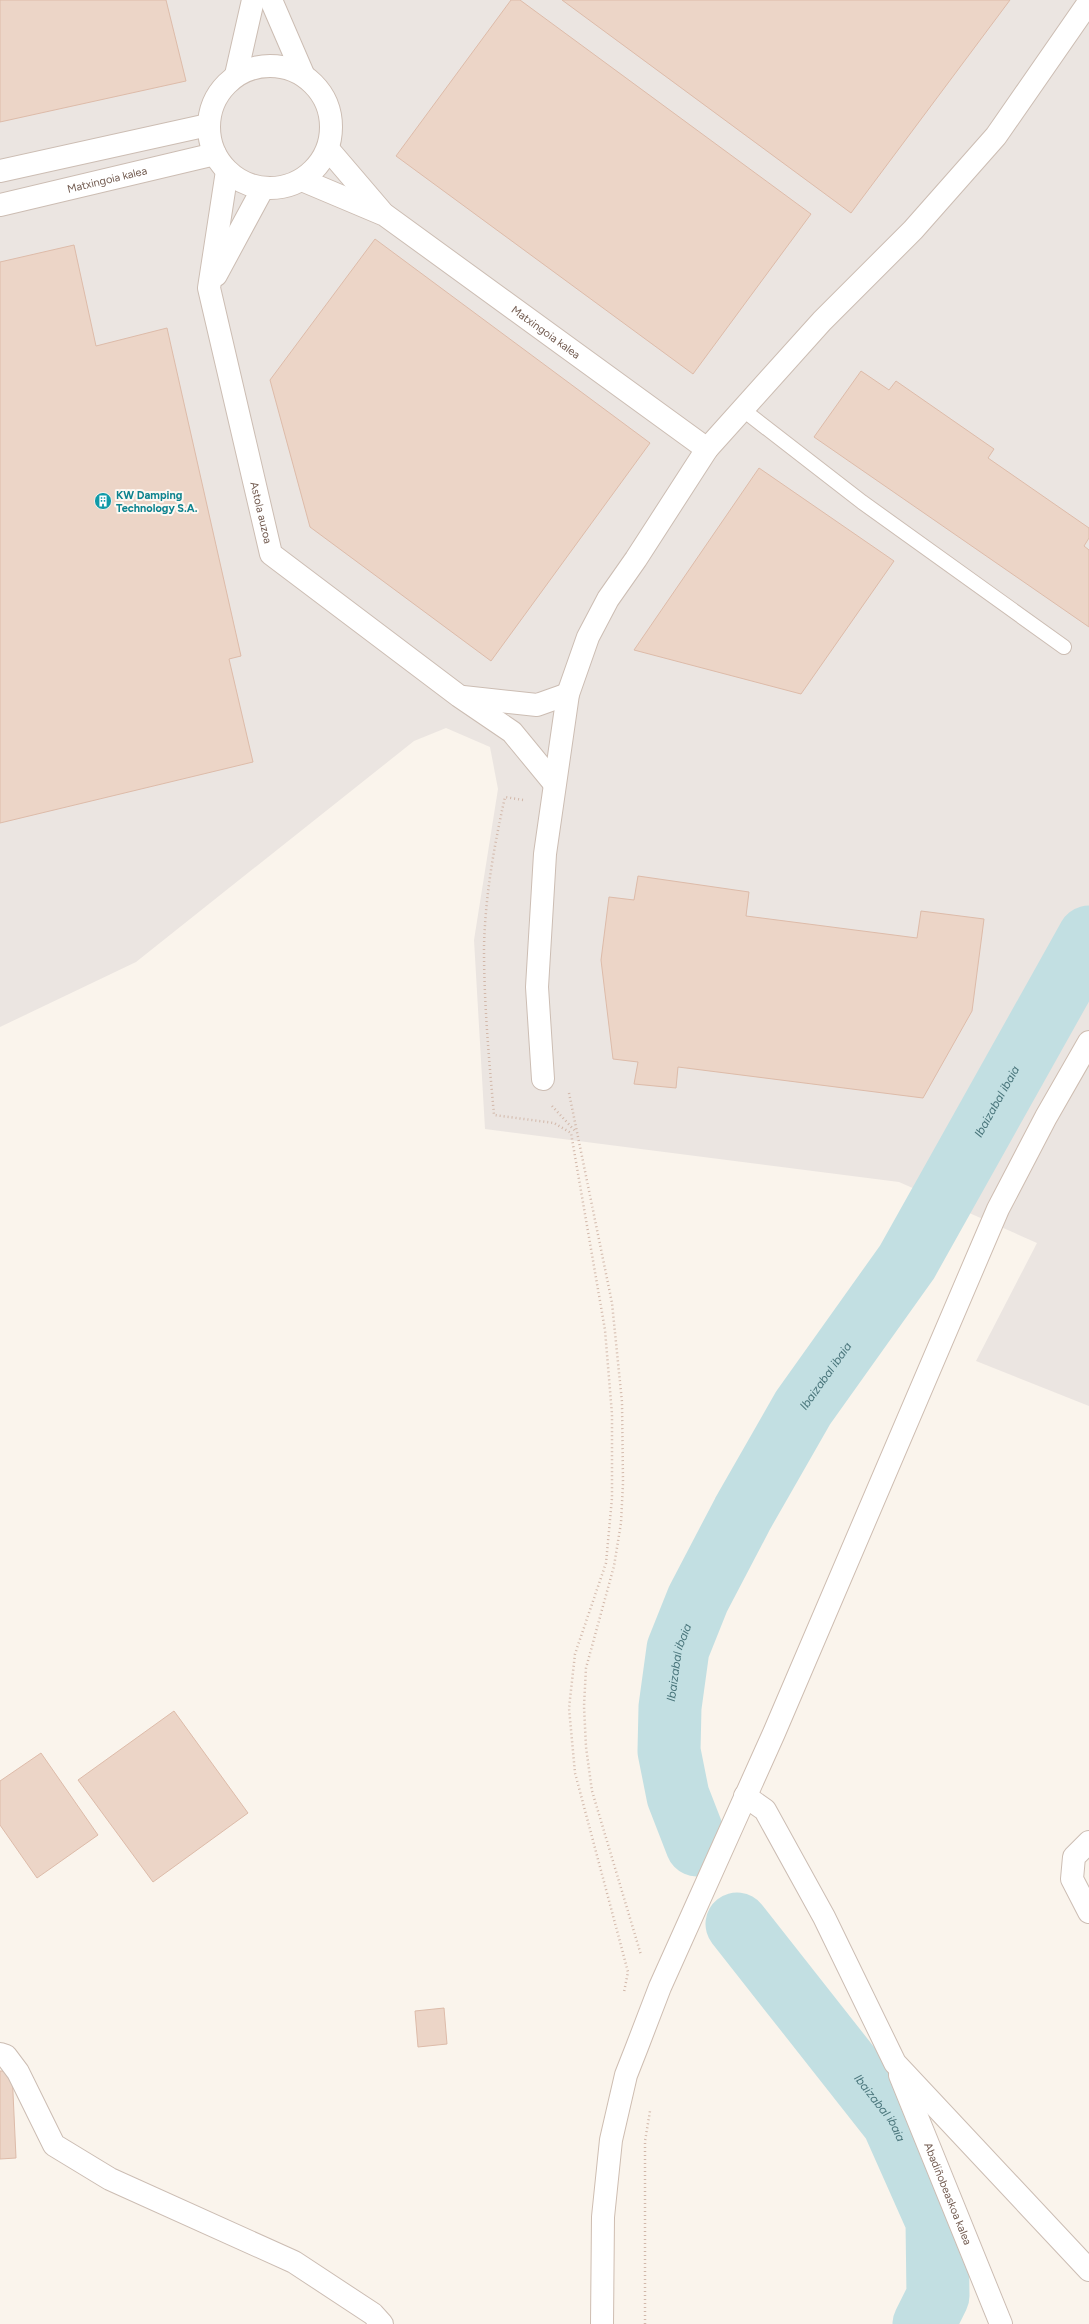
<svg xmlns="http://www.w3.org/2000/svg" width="1089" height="2324" viewBox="0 0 1089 2324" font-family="Figtree,sans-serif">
<rect width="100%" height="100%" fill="#faf4ec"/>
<!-- industrial -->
<polygon fill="#ebe5e1" points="0,0 1089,0 1089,1406 976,1361 1037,1243 899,1182 485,1129 474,940 498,789 490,747 446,728 414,741 136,962 0,1027"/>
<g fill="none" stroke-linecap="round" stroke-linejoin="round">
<!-- river -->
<g stroke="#c2dfe2" stroke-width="63">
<path id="s1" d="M697,1845L678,1796L669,1751L670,1707L678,1649L698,1599L743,1513L803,1408L907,1262L1089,937"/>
<path id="s2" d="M737,1924L893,2122L937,2221L938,2296L924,2324"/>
</g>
</g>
<!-- building -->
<g fill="#ecd5c7" stroke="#ddbba9">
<polygon points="0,0 166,0 186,81 0,122"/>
<polygon points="511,0 520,0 811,214 693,374 396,156"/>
<polygon points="562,0 1010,0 851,213"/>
<polygon points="375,239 650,443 491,661 310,527 270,380"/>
<polygon points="74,245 96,346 167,328 241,656 229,659 253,762 0,823 0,262"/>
<polygon points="861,371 889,390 896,381 994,449 988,458 1089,528 1089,538 1084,546 1089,550 1089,627 814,437"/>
<polygon points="759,468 894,561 801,694 634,650"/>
<polygon points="638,876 749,892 746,916 917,938 921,911 984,919 972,1011 923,1098 678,1067 676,1088 634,1084 638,1062 613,1059 601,960 609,897 634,900"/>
<polygon points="174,1711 248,1813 153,1882 78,1780"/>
<polygon points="41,1753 98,1835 37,1878 0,1825 0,1781"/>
<polygon points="444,2008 447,2044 418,2047 415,2011"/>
<polygon points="0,2071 12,2071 16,2158 0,2159"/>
</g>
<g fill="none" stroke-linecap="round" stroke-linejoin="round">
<!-- lane casing -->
<g stroke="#ccbdb3" stroke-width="16">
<polyline id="lane" points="742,409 862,502 1064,647"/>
</g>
<!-- street casing -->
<g stroke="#ccbdb3" stroke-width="24">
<g id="street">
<polyline points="271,0 303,74"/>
<circle cx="270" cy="127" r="61"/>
<polyline points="236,75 253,0"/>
<polyline points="328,149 381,211"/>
<polyline points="0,171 208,125"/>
<path id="s3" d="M227,171L209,288L271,554L459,696L512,732L554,783"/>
<path id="s4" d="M302,180L385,215L707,449"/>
<path id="s5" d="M0,205L215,154"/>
<polyline points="216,275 263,188"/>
<polyline points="463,697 537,705 568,694"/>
<polyline points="543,1079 537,987 545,854 568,694 588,637 608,599 636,559 707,449 822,321 913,230 996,136 1089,2"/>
<polyline points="745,1796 765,1810 824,1917 895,2063 1089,2270"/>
<polyline points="1089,1842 1074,1857 1072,1879 1089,1912"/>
<polyline points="0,2054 6,2056 18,2072 54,2145 110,2179 294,2262 373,2314 382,2324"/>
<path id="s6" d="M900,2075L1001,2324"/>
</g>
</g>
<!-- secondary casing -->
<g stroke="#cebdb1" stroke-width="24">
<polyline id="secondary" points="602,2324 603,2217 611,2140 626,2075 637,2047 660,1987 774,1733 998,1209 1046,1117 1089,1042"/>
</g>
<!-- path -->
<g stroke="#d2b8aa" stroke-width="2.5" stroke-dasharray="1 3" stroke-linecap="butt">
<path d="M523,800L505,797C494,846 485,897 484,948C484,1004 489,1060 494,1115L554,1123L571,1133L605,1330L612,1414V1498L606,1563L575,1654L569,1708L575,1773L628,1972L624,1992"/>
<polyline points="569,1093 612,1303 622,1402 623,1483 621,1523 614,1566 586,1668 584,1706 586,1747 592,1791 641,1955"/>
<polyline points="552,1106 576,1132"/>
<polyline points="645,2324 645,2141 650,2111"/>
</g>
<!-- lane -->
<use href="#lane" stroke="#fff" stroke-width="14"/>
<!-- street -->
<use href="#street" stroke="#fff" stroke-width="22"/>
<!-- secondary -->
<use href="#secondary" stroke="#fff" stroke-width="22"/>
</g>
<!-- icons -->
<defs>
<g id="building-disc" transform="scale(0.9)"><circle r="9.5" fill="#0f9aa8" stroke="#fdf8f2"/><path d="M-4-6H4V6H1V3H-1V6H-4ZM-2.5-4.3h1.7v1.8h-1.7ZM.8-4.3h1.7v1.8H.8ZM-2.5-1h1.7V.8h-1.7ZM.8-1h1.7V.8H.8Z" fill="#fff"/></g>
</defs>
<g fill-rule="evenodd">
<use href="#building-disc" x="103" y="501"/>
</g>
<g text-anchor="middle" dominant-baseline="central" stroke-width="4" stroke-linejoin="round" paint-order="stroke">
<!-- street labels -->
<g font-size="11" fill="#735c51" stroke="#fdf8f2">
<text stroke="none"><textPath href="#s5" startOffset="110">Matxingoia kalea</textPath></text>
<text stroke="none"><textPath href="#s4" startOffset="289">Matxingoia kalea</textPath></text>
<text stroke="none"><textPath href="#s3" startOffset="349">Astola auzoa</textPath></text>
<text stroke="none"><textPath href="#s6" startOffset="128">Abadiñobeaskoa kalea</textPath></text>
</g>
<!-- culture labels -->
<g font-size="11" font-weight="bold" fill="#0d838f" stroke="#fdf8f2" text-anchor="start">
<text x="116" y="495">KW Damping<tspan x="116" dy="13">Technology S.A.</tspan></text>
</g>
<!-- water labels -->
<g font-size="12" font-style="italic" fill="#4a767c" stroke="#fdf8f2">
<text stroke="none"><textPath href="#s1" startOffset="836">Ibaizabal ibaia</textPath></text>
<text stroke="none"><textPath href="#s1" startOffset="512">Ibaizabal ibaia</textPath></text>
<text stroke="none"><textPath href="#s1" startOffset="188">Ibaizabal ibaia</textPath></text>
<text stroke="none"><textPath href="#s2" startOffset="233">Ibaizabal ibaia</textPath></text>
</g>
</g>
</svg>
